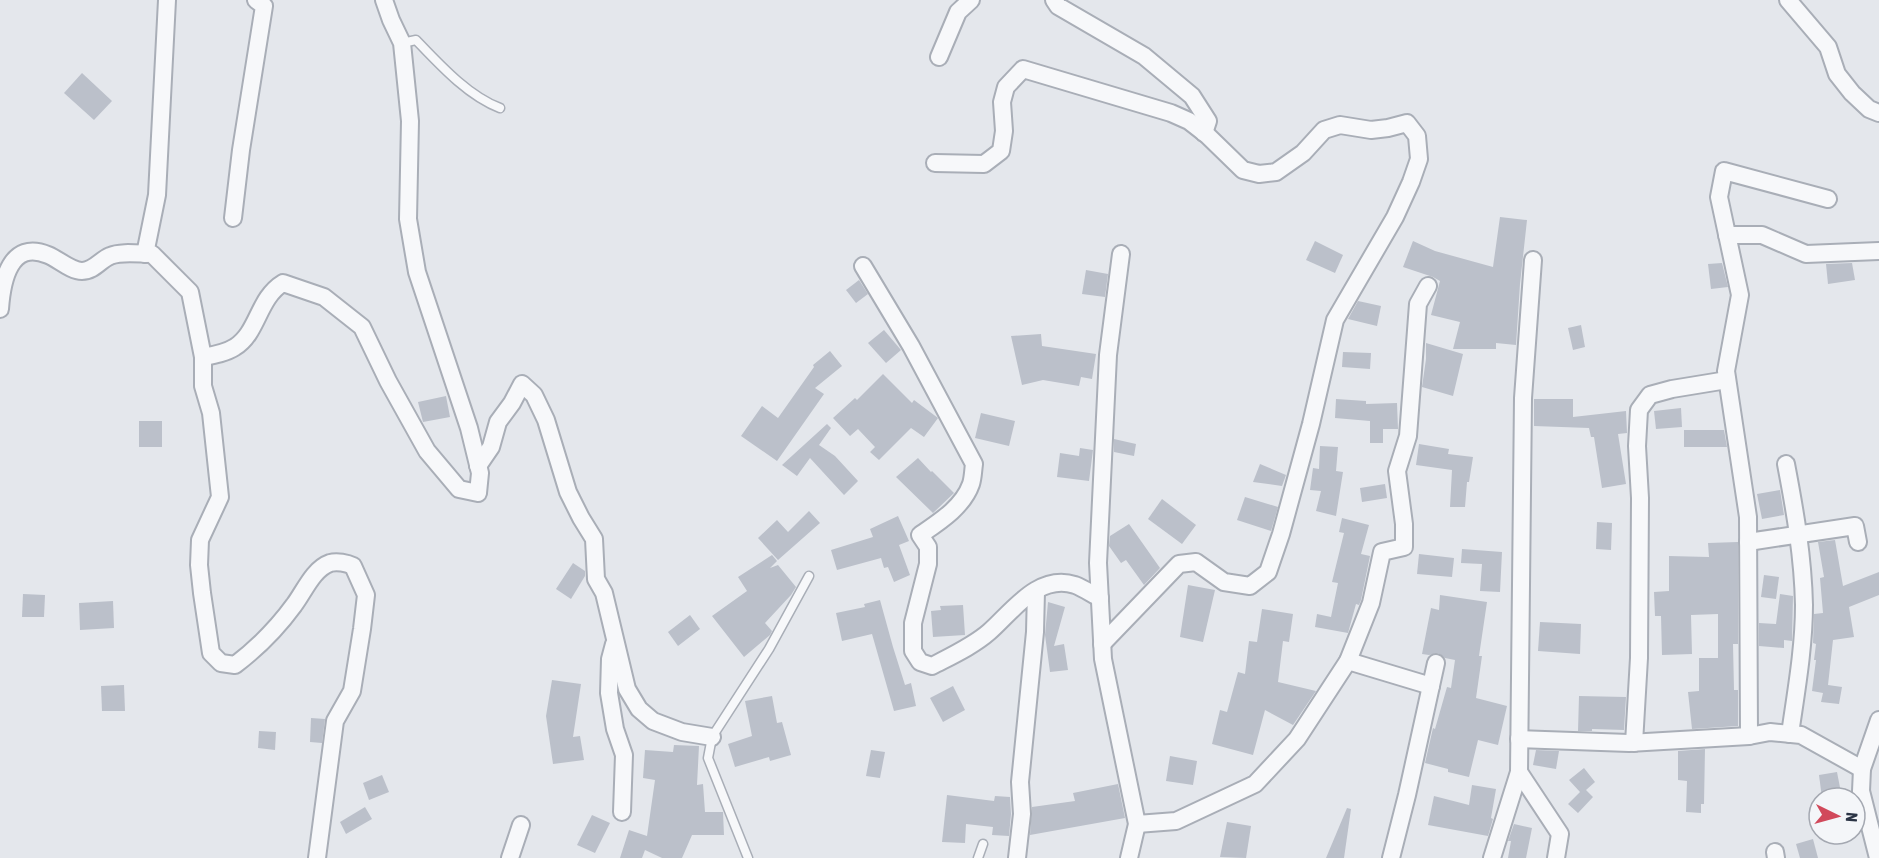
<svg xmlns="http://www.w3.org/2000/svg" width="1879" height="858" viewBox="0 0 1879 858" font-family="'Asap Condensed',sans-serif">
<rect width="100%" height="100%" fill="#e4e7ec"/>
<!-- building -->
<g fill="#bbc0ca">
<polygon points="82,73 112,101 94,120 64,93"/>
<polygon points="1500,217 1527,220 1520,284 1516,345 1496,343 1496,349 1453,349 1460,322 1431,315 1440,281 1433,277 1403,267 1413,241 1435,251 1493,267"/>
<polygon points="1315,241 1343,255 1335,273 1306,260"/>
<polygon points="1722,263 1728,287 1711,289 1708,264"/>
<polygon points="1852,263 1855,280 1828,284 1826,264"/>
<polygon points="1086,270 1108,274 1105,297 1082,294"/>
<polygon points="859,280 868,294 856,303 846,290"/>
<polygon points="1358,301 1381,306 1377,326 1348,319"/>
<polygon points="1581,325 1585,347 1573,350 1568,328"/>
<polygon points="884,330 901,350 886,363 868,343"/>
<polygon points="1041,334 1042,346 1096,354 1092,379 1081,377 1079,386 1043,380 1022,385 1011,336"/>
<polygon points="1426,343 1463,354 1453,396 1422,387 1426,359"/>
<polygon points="830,351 842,366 815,388 824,394 777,461 741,436 762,406 778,418 814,367 813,365"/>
<polygon points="1343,352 1371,353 1370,369 1342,367"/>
<polygon points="883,374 912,403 914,400 938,418 924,437 911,428 879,460 870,452 875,447 858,429 850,436 833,418 855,398 857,400"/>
<polygon points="446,396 450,417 423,422 418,402"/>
<polygon points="1336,399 1366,401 1366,404 1397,403 1398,429 1383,429 1383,443 1370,443 1370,421 1335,418"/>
<polygon points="1534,399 1573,399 1573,417 1626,411 1627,433 1618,434 1626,484 1602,488 1594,437 1591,437 1589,428 1534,426"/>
<polygon points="1681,408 1682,427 1656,429 1654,411"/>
<polygon points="981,413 1015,421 1009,446 975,438"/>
<rect x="139" y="421" width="23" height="26"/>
<polygon points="827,424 831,428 819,445 835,456 858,481 844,495 810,458 797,476 782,465"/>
<polygon points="1684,430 1724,430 1727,447 1684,447"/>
<polygon points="1114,439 1136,444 1134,456 1114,452"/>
<polygon points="1419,444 1449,449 1448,454 1473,457 1469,482 1467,482 1465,507 1450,507 1452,470 1416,465"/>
<polygon points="1320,446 1338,447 1336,471 1343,472 1336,516 1316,511 1321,491 1310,490 1313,468 1319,469"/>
<polygon points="1080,448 1093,450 1089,481 1057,477 1060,453 1079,456"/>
<polygon points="918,458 931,472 932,471 954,493 933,513 896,477"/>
<polygon points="1260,464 1286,475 1282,486 1253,482"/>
<polygon points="1385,484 1387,498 1362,502 1360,488"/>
<polygon points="1780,490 1784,515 1762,519 1757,494"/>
<polygon points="1245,497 1278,507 1271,531 1237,520"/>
<polygon points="1162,499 1196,525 1182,544 1148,519"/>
<polygon points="809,511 820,523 778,560 758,538 777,520 788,532"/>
<polygon points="898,516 909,541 899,545 910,575 894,582 888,567 884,568 881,558 837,570 831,550 873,537 870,529"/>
<polygon points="1342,518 1369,525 1361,554 1370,556 1361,600 1359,605 1356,604 1348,633 1315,627 1317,614 1331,617 1338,583 1332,582 1344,533 1339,532"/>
<polygon points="1597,522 1612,523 1611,550 1596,549"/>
<polygon points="1129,524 1160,568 1144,585 1126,560 1121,563 1109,546 1110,536"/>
<polygon points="1835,540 1843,586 1879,572 1879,595 1849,607 1854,637 1833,640 1828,685 1842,687 1839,704 1821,702 1823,693 1812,691 1816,660 1814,660 1816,644 1813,643 1814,614 1823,613 1820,578 1824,577 1818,542"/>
<polygon points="1738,542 1738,644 1733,644 1734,690 1738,690 1738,726 1692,729 1688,692 1699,691 1699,658 1718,658 1718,614 1691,615 1692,654 1662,655 1661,616 1655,616 1654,592 1669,591 1669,556 1709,557 1708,543"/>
<polygon points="1462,549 1502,552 1500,592 1480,591 1482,564 1461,563"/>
<polygon points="1419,554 1454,558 1452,577 1417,574"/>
<polygon points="772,555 777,561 770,568 778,565 796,587 791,595 765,623 772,631 770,635 744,657 712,616 747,591 738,577"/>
<polygon points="573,563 585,571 585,576 571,599 556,589"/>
<polygon points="1764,575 1779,577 1776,599 1761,597"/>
<polygon points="1188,585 1215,590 1203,642 1180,637"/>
<polygon points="23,594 45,595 44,617 22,617"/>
<polygon points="1780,594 1793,596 1792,641 1784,640 1784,648 1759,646 1759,623 1776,624"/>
<polygon points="1440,595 1487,602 1479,656 1482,656 1476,698 1507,706 1498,745 1478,740 1469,777 1448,772 1448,769 1425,763 1433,728 1435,729 1447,687 1451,688 1455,660 1445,658 1438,653 1429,655 1422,654 1431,608 1439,610"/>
<polygon points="880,600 893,647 905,685 911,683 916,706 894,711 872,634 842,641 836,613 865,607 864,604"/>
<polygon points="113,601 114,628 80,630 79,603"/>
<polygon points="1048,602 1065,607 1054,646 1064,644 1068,670 1050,672 1045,635"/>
<polygon points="963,605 965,635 933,637 931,611 941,610 940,606"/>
<polygon points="1262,609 1293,614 1289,642 1283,641 1278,682 1316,691 1293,725 1265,710 1253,755 1212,744 1220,710 1227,712 1238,672 1245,674 1249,641 1257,642"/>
<polygon points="690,615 700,629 678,646 668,632"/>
<polygon points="1540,622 1581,624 1580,654 1538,651"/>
<polygon points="552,680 581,684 573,737 580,736 584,760 553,764 546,716"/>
<polygon points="124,685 125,711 102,711 101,686"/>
<polygon points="953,686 965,710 943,722 930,698"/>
<polygon points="772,696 777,723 782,722 791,755 770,761 769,757 735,767 728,744 752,736 745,701"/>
<polygon points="1579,696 1626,697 1624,730 1592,729 1592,731 1578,731"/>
<polygon points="311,718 325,719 322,743 310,742"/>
<polygon points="259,731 276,732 275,750 258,748"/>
<polygon points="674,745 699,746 697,785 703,784 705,812 723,812 724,835 692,835 682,858 662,858 645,850 642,858 620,858 629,830 647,836 655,780 643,778 645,750 673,752"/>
<polygon points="1705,749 1704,804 1701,804 1701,813 1686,812 1687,781 1678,780 1678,751"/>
<polygon points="871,750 885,752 880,778 866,776"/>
<polygon points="1536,750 1559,751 1556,769 1533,765"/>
<polygon points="1170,756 1197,761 1193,785 1166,781"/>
<polygon points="1584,768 1595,782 1586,790 1593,797 1578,813 1568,804 1580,792 1569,780"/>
<polygon points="1837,772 1842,798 1822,798 1819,775"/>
<polygon points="382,775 389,792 369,800 363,783"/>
<polygon points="1118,784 1125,818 1030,835 1032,807 1075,801 1073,793"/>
<polygon points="1472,785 1496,789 1491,818 1493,819 1488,836 1428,825 1434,796 1469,805"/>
<polygon points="947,795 994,801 995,796 1010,797 1011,814 1009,836 992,835 993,827 966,824 965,843 942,842"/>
<polygon points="365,807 372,819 346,834 340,822"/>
<polygon points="1347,808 1351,809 1344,858 1326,858"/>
<polygon points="592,815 610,823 595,853 577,845"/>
<polygon points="1227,822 1251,826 1246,858 1220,857"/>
<polygon points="1514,824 1532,828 1526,858 1508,858 1511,841 1508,841"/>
<polygon points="1813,839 1818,858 1800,858 1796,844"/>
</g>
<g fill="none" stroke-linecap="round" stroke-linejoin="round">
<!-- lane casing -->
<g stroke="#a9aeb7" stroke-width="11">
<g id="lane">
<path d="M402,43L416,40C439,64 468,96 500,108"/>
<polyline points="748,858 708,758 712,737 769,649 809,576"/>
<polyline points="978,858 983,844"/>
</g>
</g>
<!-- street casing -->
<g stroke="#a9aeb7" stroke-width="20">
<g id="street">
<polyline points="1054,0 1058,6 1144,56 1192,96 1208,121 1204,133"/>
<polyline points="1788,0 1828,47 1837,74 1852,93 1869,109 1879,113"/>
<polyline points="939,57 958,12 971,0"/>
<polyline points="935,163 984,164 1001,151 1004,131 1002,102 1006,87 1023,69 1171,113 1189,121 1207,135 1243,170 1259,174 1276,172 1303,153 1324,130 1340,125 1371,130 1388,128 1407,123 1417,136 1419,159 1411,182 1395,217 1335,320 1311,424 1281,534 1268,572 1250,586 1224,582 1196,562 1179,564 1102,644"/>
<polyline points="233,218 241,150 264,6 256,0"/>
<polyline points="1727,235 1762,235 1806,254 1879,251"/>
<polyline points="145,254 157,195 167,0"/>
<polyline points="1121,254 1108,355 1098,563 1103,659 1137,824 1129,858"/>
<path d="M863,266L911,346L974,464C973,471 973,478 971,484C963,507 939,522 920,535L928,547V564L913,623V651L920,662L932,666C951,656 973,646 989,632C1012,612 1038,573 1075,585C1083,588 1092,594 1100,598"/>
<path d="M0,309C2,281 10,239 48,255C58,259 71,271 82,271C94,271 100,260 110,256C121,251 140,254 152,254L190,292L203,357V386L211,413L220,497L200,540L199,565L202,593L211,653L221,663L235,665C256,649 278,627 294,605C304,592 313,569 330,563C337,561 347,563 353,566L366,595L362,629L352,691L335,721L317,858"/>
<path d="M203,357C214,355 226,353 235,347C258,333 258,298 283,283L324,297L362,327L388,381L427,451L459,489L478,493L480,473L469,428L417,272L408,219L410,121L402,43L391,20L384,0"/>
<path d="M1786,464C1795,511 1803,557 1804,605C1804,648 1796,692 1790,734"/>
<polyline points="478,466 491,447 498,422 512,403 522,384 534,395 546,420 568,492 581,518 594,539 596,579 604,593 627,689 639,709 653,721 682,732 712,737"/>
<polyline points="1748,542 1855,526 1858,542"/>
<polyline points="614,644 610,659 609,693 615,729 624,755 622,812"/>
<polyline points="1348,661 1431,686"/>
<polyline points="1749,736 1748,517 1726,371 1740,295 1719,197 1724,171 1828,199"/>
<polyline points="1519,739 1629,743 1749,736 1770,732 1801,735 1862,769"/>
<polyline points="1634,743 1639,658 1640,498 1637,446 1639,410 1650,395 1672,389 1727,380"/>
<polyline points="1519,772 1560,834 1556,858"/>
<polyline points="1137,824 1176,821 1255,784 1297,739 1348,661 1371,603 1382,552 1404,547 1404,524 1397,471 1408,436 1418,304 1428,286"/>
<polyline points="1775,852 1776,858"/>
<polyline points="510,858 521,825"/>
<polyline points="1017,858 1022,814 1020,782 1035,632 1036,591"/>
<polyline points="1391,858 1407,795 1436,663"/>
<polyline points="1492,858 1519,772 1523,398 1533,260"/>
<polyline points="1878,858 1861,791 1862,769 1879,720"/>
</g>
</g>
<!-- lane -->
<use href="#lane" stroke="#f7f8fa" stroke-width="8"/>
<!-- street -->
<use href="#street" stroke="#f7f8fa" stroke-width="16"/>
</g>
<!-- north arrow -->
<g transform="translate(1837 816) rotate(95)"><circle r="28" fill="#f4f6f9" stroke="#a4a8b1" stroke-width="1.5"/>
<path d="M0-4.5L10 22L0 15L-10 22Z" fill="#d1495b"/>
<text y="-9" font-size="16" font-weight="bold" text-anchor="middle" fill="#2b3445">N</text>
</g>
</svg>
